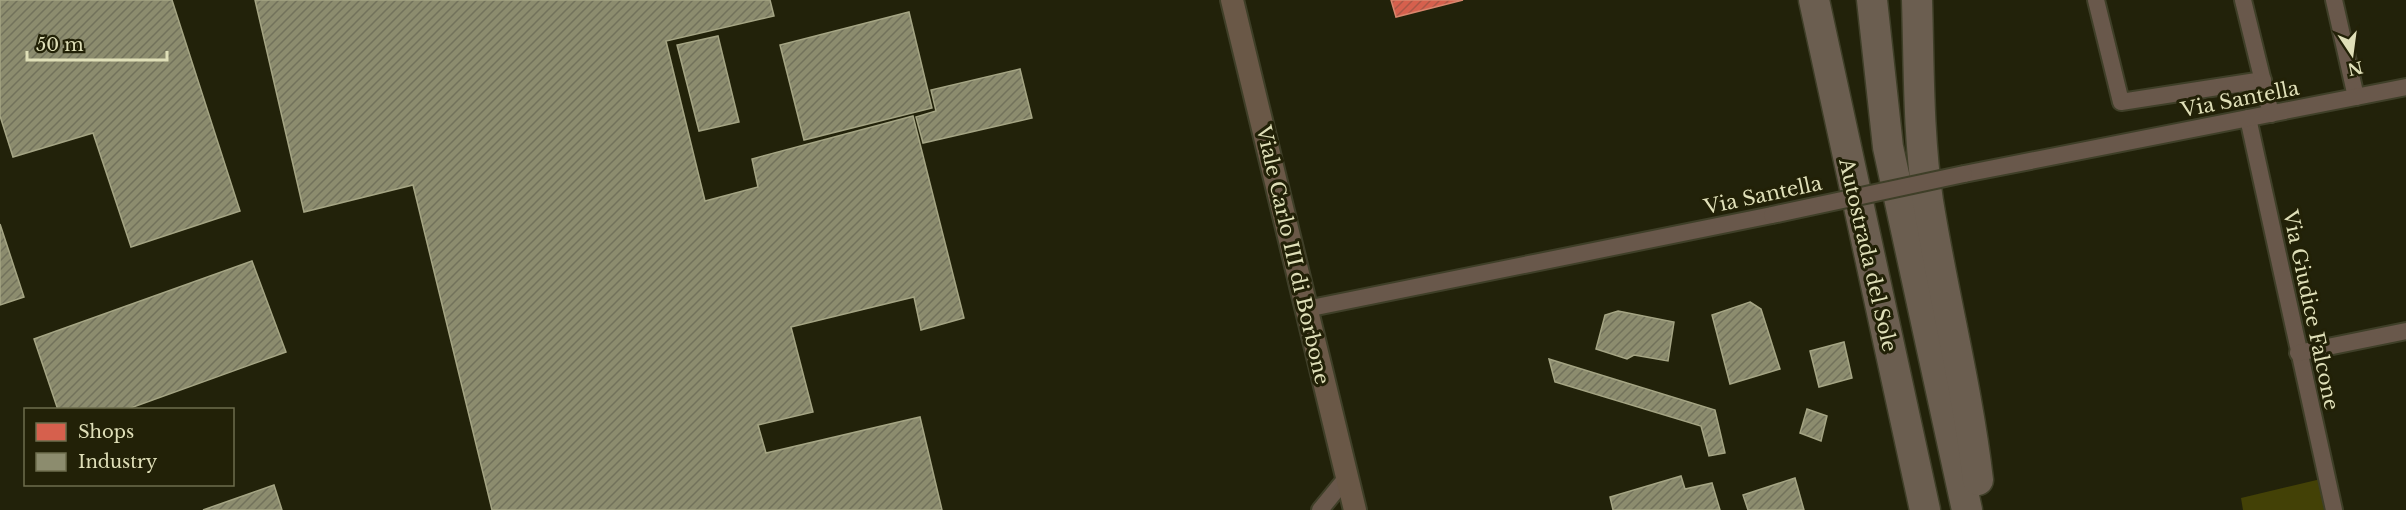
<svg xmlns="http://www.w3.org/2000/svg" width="2406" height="510" viewBox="0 0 2406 510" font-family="'Libre Baskerville',serif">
<defs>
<pattern id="shops-hatch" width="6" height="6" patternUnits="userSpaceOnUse" patternTransform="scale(1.5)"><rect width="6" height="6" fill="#d6604d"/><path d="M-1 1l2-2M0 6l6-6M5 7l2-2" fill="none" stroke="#aa5746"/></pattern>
<pattern id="industry-hatch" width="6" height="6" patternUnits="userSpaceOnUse" patternTransform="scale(1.5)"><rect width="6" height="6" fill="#8c8c6e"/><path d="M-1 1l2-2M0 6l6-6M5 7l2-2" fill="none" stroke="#72725b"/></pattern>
</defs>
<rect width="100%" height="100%" fill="#22220a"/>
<!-- green -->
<polygon fill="#434106" points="2321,479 2327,510 2243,510 2241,498"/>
<!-- shops -->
<polygon fill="url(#shops-hatch)" stroke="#d9866d" stroke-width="1.5" points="1391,0 1463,0 1396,17"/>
<!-- industry -->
<g fill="url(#industry-hatch)" stroke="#a5a584" stroke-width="1.5">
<polygon points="0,0 172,0 240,211 131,247 93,133 13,157 0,116"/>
<polygon points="255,0 770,0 774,16 666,41 705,201 758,187 752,159 913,116 964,318 921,330 914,297 791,327 813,412 758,425 766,453 920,417 942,510 492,510 413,185 304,212"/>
<polygon points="909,12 932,108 804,140 780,45"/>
<polygon points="718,36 739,122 699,131 677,45"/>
<polygon points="1020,69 1032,118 923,143 916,117 936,111 931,90"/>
<polygon points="0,224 24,297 0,305"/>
<polygon points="252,261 286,352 125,410 58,410 34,339"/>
<polygon points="1750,302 1761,309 1780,369 1730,384 1712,315"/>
<polygon points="1618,311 1674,322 1668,361 1634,355 1627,359 1596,349 1605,315"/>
<polygon points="1844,342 1852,378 1819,387 1810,351"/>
<polygon points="1549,359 1715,410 1725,453 1709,456 1701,426 1555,382"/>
<polygon points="1807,409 1827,416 1821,441 1800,433"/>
<polygon points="1681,476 1685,489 1712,483 1720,510 1613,510 1610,497"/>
<polygon points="1795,478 1804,510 1748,510 1743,495"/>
<polygon points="274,485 282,510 203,510"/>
</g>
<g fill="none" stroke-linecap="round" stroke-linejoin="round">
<!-- street casing -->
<g stroke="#3f3f28" stroke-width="20">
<g id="street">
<polyline points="2096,0 2121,102 2263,80"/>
<polyline points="2243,0 2271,114"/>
<polyline points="2334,0 2356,97"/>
<polyline points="2248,118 2334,510"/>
<polyline points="1964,174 2406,87"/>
<polyline points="1306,309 1772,215"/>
<polyline points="2298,353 2406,331"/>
<polyline points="1320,510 1347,477"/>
</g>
</g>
<!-- secondary casing -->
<g stroke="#3f3f28" stroke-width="26">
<polyline id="secondary" points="1232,0 1355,510"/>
</g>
<!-- highway casing -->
<g stroke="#3f3f28" stroke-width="33">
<g id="highway">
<polyline points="1814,0 1925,510"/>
<polyline points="1872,0 1888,147 1967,510"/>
<path d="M1917,0C1919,67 1918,135 1928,201C1943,295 1967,386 1978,480"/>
</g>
</g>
<!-- street -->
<use href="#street" stroke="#69584b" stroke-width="16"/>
<!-- secondary -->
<use href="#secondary" stroke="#6a5847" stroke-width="22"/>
<!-- highway -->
<use href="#highway" stroke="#6b5e50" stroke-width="30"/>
<!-- street-bridge casing -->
<g stroke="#3f3f28" stroke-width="20" stroke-linecap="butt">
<polyline id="street-bridge" points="1772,215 1964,174"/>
</g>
<!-- street-bridge -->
<use href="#street-bridge" stroke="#69584b" stroke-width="16"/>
</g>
<g text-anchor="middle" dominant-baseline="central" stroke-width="6" stroke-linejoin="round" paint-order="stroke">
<!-- street labels -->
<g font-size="20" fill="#dfdfb8" stroke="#222107">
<text transform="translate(2240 99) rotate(-11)">Via Santella</text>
<text transform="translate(1763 195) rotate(-12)">Via Santella</text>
<text transform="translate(1293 255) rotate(77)">Viale Carlo III di Borbone</text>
<text transform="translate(1868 255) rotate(77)">Autostrada del Sole</text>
<text transform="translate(2311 310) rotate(78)">Via Giudice Falcone</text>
</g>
</g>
<!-- legend -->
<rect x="24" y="408" width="210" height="78" fill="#222107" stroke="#6e6d4e" stroke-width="1.5"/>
<rect x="36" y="423" width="30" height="18" fill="#d6604d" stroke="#6e6d4e" stroke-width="1.5"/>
<text x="78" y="438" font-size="18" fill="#dfdfb8">Shops</text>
<rect x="36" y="453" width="30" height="18" fill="#8c8c6e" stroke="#6e6d4e" stroke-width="1.5"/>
<text x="78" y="468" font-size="18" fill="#dfdfb8">Industry</text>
<!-- north arrow -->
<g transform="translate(2352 54) rotate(167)" stroke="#222107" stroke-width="4.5" paint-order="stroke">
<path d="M0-4.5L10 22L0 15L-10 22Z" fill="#dfdfb8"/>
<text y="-9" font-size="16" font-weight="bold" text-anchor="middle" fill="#dfdfb8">N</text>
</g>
<!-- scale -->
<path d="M27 51v9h140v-9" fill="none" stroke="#dfdfb8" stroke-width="3"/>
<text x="36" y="51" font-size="18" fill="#dfdfb8" stroke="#222107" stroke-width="4.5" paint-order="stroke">50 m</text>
</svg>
